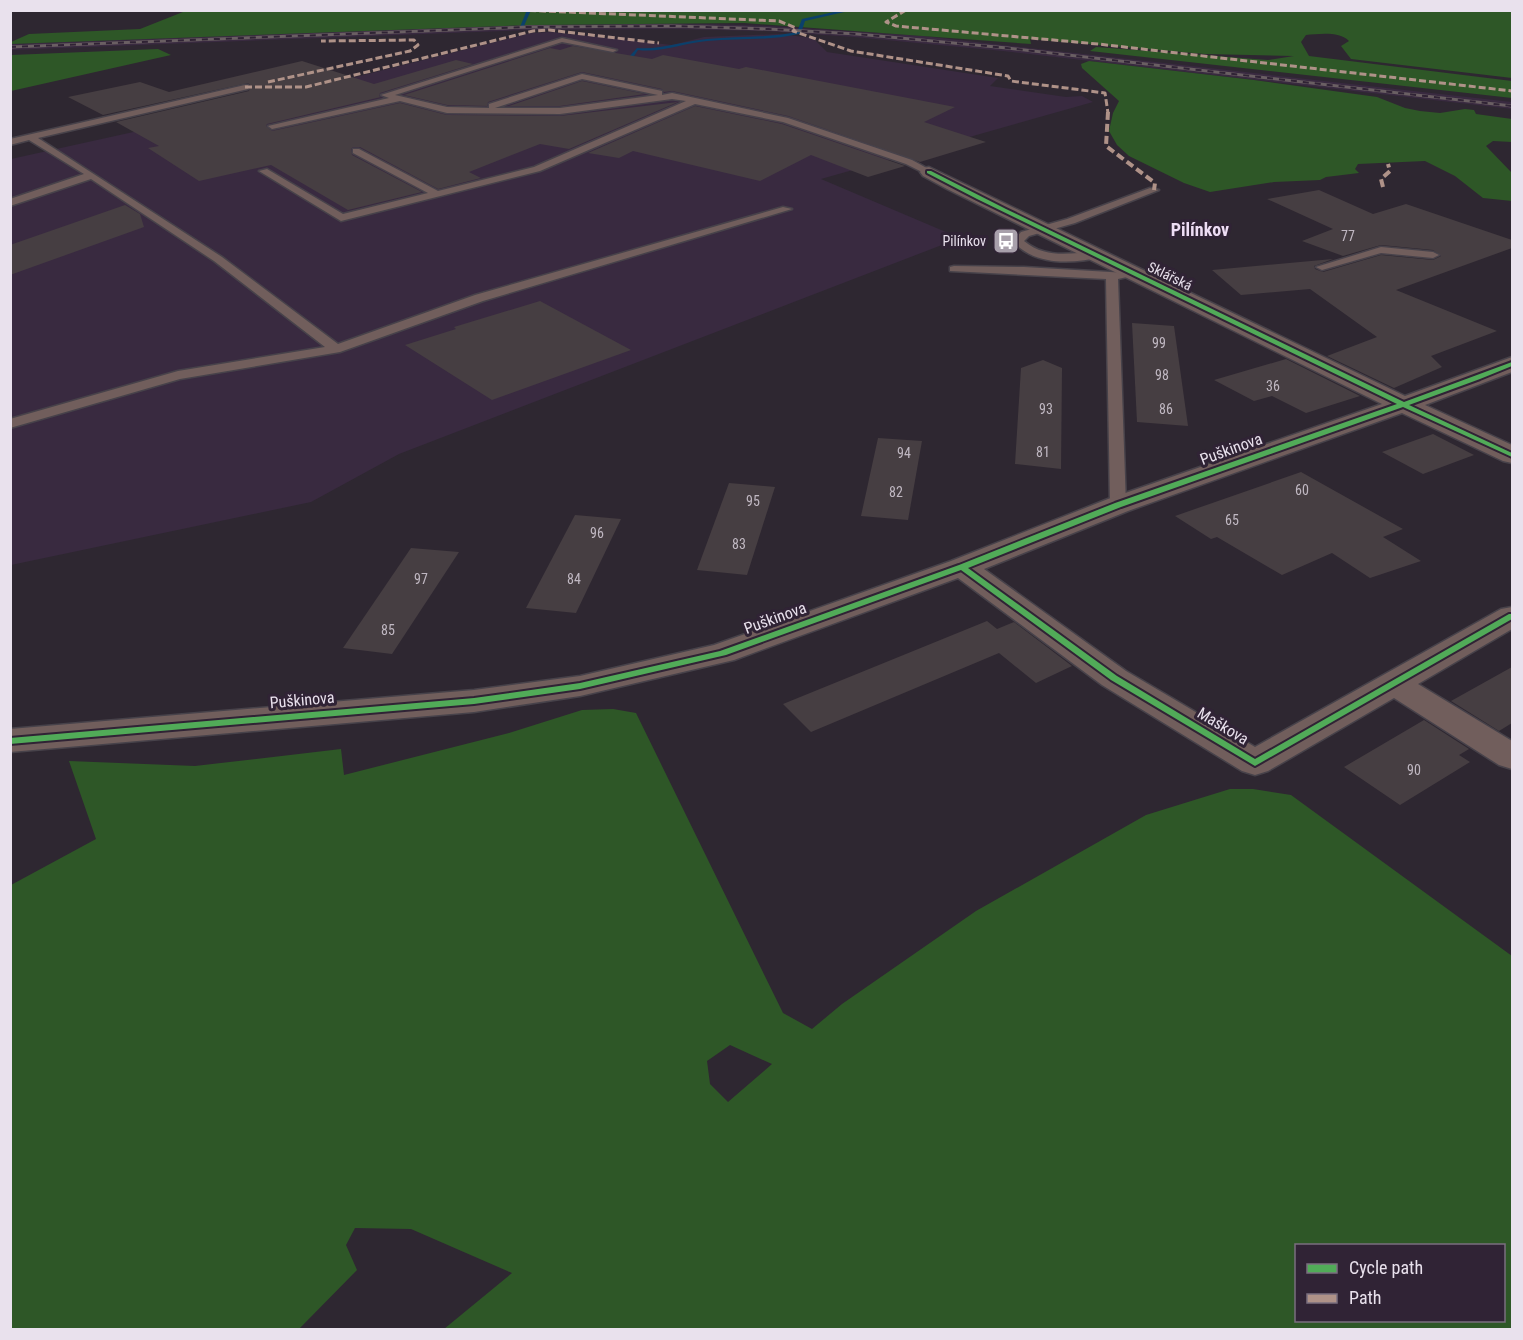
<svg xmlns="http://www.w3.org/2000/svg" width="1523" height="1340" viewBox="0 0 1523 1340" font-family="'Roboto Condensed',sans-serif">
<rect width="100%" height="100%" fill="#2e2731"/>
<!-- built -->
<g fill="#392a40">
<polygon points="673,23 770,26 923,36 1512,102 1512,109 1003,51 854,37 766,31 671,29 527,30 11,50 10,44 527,24"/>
<polygon points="551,32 672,45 704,37 779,34 813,38 827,52 998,78 990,86 1066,97 1082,96 1093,102 821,179 960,238 399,454 311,502 11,565 11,159 156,127 531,33"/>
</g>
<!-- green -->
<g fill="#2e5727" fill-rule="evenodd">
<path d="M188,10L1512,11V78L1351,59L1341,46L1349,41C1340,31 1318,34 1306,35L1301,42L1309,56L1512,81V98L1090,51L1096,47L1268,60L1294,56L1205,54L1030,39L1031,44L744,23L531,25L11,44V42L29,34L140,29Z"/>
<polygon points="158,49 171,55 11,91 11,55"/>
<polygon points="1089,61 1254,80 1377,97 1405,108 1420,111 1440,113 1465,109 1474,110 1476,114 1512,119 1512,142 1493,141 1486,146 1512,173 1512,201 1483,198 1455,176 1425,161 1358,164 1355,169 1359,173 1326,177 1320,180 1274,182 1210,192 1184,183 1129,156 1117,145 1109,131 1113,113 1119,101 1082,68 1081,64"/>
<path d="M613,709L636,713L783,1013L812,1029L842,1004L976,911L1146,815L1230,789H1253L1291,795L1512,956V1329H444L512,1273L411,1229L355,1228L346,1245L357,1270L299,1329H11V885L96,839L69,761L195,766L341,749L344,775L509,733L582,710ZM730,1045L772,1064L728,1102L710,1084L707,1061ZM1296,1246H1504V1320H1296Z"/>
</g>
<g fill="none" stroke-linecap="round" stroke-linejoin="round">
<!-- stream -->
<g fill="#0b406b" fill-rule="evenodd">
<polygon points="527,10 531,10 524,26 520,27"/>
<path d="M843,10H853L805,21L801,33L799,34C768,41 738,38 707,41C683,43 662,53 638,50L632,59L628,58L637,48C661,50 683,41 707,39C737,36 767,38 797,32L802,19Z"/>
</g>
</g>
<!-- building -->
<g fill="#463e42">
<polygon points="573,46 652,59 663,55 739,69 746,67 955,107 924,122 986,142 920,162 788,116 672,91 664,92 662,89 582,72 488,102 487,106 447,105 404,95 550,48 560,50"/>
<polygon points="456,60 473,64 380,93 379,96 381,97 267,124 266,126 272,131 400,103 447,115 560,116 678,102 569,149 540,144 469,172 481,178 438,189 360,147 353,147 351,149 352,155 422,192 348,210 271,165 199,181 148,148 159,146 116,122 249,91 250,85 248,83 103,115 68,97 140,82 169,92 302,61 374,84"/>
<polygon points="582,81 645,94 560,106 509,106"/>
<polygon points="695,106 782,124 905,166 868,177 811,155 760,181 633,151 619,158 588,153"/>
<polygon points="1319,190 1373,214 1406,204 1512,240 1512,248 1396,290 1497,331 1431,356 1442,367 1394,388 1327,356 1377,337 1310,289 1241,295 1212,270 1333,259 1314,266 1315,269 1323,272 1381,255 1433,260 1441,256 1433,250 1381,245 1343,256 1302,241 1333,229 1267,199"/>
<polygon points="125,205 140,214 144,227 10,275 10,245"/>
<polygon points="540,301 631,350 492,400 405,345 456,329 454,327"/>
<polygon points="1132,323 1174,326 1188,426 1137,422"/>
<polygon points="1286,359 1360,396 1306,413 1272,396 1254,401 1214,380"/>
<polygon points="1043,360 1062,368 1061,469 1015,464 1021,368"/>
<polygon points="1433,434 1474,455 1423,474 1382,452"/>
<polygon points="878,438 922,441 908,520 861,516"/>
<polygon points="1301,472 1403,529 1383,537 1421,561 1370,578 1332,553 1282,575 1217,537 1211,539 1175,516"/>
<polygon points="729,483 775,487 747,575 697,570"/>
<polygon points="575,515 621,519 576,613 526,608"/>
<polygon points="411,548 459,552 392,654 343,648"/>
<polygon points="987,621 997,629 1014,622 1072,666 1036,683 999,653 811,732 783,704"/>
<polygon points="1512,667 1512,723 1499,731 1451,701"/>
<polygon points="1424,720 1469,749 1459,755 1470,762 1400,805 1344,767"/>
</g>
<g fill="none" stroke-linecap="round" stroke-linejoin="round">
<!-- service casing -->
<g stroke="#47424a" stroke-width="3">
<g id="service">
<path d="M562,38L617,50L613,52L562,42L395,95L447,107L489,108V104L582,74L662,91V95L672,93L788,118L912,160L934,172L926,174L906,164L783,122L695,104L540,171L341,221L259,171L267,169L343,214L428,193L353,153V149H359L438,191L534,167L686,101L672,99L560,114L447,113L400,101L272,129L268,126L389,98L381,95ZM582,79L658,95L560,108H495Z"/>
<polygon points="245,85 248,85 248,89 38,138 222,257 338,344 475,295 783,207 792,209 483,301 340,352 180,379 10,428 10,419 178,371 325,347 214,261 91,179 10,206 10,199 84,174 29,140 10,145 10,139"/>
<path d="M1150,188L1159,190L1075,223L1029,236L1024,241C1054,266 1091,245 1104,255L1102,257C1072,264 1034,266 1013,241L1021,232L1067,219Z"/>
<polygon points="1381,247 1433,252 1439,255 1433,258 1381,253 1322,270 1316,267"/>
<polygon points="954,266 1024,267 1127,273 1127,277 1118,279 1126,505 1123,508 1118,510 1110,505 1106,279 950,271 950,267"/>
</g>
</g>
<!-- minor casing -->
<g stroke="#47424a" stroke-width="3">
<polygon id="minor" points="929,167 1405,396 1512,357 1512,372 1425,405 1512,445 1512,463 1503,461 1402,413 1128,511 984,569 1126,671 1255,747 1501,609 1512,607 1512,629 1418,684 1512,741 1512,769 1499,765 1394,698 1268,771 1255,775 1242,771 1102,685 958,578 734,660 580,696 474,712 10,752 10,729 474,690 580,676 714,645 951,561 1108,499 1382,404 947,189 923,176 920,172 923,168"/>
</g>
<!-- service -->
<use href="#service" fill="#715e5c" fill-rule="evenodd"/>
<!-- minor -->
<use href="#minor" fill="#715e5c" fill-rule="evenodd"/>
<!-- rail casing -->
<g stroke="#6a5f63" stroke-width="3">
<polyline id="rail" points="10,47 527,27 672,26 768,29 857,34 1007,48 1512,106"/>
</g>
<!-- rail -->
<use href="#rail" stroke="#302335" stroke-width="2" stroke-dasharray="6" stroke-linecap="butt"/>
<!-- quiet-far1 -->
<g stroke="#af9288" stroke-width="3" stroke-dasharray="7 3" stroke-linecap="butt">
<polyline points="519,10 779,21 796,28 793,31 851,51 1008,76 1011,81 1105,93 1108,113"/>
<polyline points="906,10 886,22 896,26 1098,44 1512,91"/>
<polyline points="268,82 410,51 418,45 414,40 321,41"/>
<polyline points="245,87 306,87 533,31 549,30 659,43"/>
</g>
<!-- quiet -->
<g stroke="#af9288" stroke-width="4" stroke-dasharray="8 4" stroke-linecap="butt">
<polyline points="1108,112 1106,146 1155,183 1154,190"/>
<polyline points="1383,187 1381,179 1390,171 1388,164"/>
</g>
<!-- cycleway casing -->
<g stroke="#302335" stroke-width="4">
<polygon id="cycleway" points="927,171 931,171 1006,209 1404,402 1512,362 1512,366 1480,379 1409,405 1512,453 1512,457 1403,407 1121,507 968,568 1117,676 1255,759 1509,614 1512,614 1512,619 1255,766 1111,680 961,570 726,655 580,689 474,704 10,744 10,738 474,698 580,683 720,651 959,565 1115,503 1397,404 977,199 927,173"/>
</g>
<!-- cycleway -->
<use href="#cycleway" fill="#51ab58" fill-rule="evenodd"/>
</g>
<!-- icons -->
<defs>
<g id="bus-square" transform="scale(1.35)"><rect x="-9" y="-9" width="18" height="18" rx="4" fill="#a8a0ab" stroke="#302335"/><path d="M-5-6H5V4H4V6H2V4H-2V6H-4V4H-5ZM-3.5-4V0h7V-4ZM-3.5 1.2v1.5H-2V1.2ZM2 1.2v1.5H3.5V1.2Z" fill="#fff"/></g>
</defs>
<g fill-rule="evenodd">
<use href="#bus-square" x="1006" y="241"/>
</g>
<g text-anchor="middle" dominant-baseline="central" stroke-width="6" stroke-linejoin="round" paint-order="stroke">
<!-- number labels -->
<g font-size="14" fill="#c0b8c2">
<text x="1348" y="236">77</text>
<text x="1159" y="343">99</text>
<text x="1162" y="375">98</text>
<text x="1273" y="386">36</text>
<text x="1046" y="409">93</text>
<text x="1166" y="409">86</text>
<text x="1043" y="452">81</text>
<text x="904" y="453">94</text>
<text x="1302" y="490">60</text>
<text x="896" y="492">82</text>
<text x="753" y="501">95</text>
<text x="1232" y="520">65</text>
<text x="597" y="533">96</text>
<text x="739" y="544">83</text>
<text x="421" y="579">97</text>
<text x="574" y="579">84</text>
<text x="388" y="630">85</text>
<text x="1414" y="770">90</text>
</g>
<!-- far-poi labels -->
<g font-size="14" fill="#e9e1ed" stroke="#302335" text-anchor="end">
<text x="986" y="241">Pilínkov</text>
</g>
<!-- far-street labels -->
<g font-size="14" fill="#e9e1ed" stroke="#302335">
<text transform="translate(1170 276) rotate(26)">Sklářská</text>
</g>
<!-- street labels -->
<g font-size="16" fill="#e9e1ed" stroke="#302335">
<text transform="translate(1231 449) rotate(-20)">Puškinova</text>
<text transform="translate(775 618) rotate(-20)">Puškinova</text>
<text transform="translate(302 700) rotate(-5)">Puškinova</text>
<text transform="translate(1223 726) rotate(31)">Maškova</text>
</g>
<!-- far-district labels -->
<g font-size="18" font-weight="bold" fill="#eeddf5" stroke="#302335">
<text x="1200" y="229">Pilínkov</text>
</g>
</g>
<!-- border -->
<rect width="1523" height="1340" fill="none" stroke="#e9e1ed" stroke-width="24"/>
<!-- legend -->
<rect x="1295" y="1244" width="210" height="78" fill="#302335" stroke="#7a6f7f" stroke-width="1.5"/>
<rect x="1307" y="1264" width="30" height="9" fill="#51ab58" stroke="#7a6f7f" stroke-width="1.5"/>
<text x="1349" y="1274" font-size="18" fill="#e9e1ed">Cycle path</text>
<rect x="1307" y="1294" width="30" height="9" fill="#af9288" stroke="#7a6f7f" stroke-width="1.5"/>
<text x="1349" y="1304" font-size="18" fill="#e9e1ed">Path</text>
</svg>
